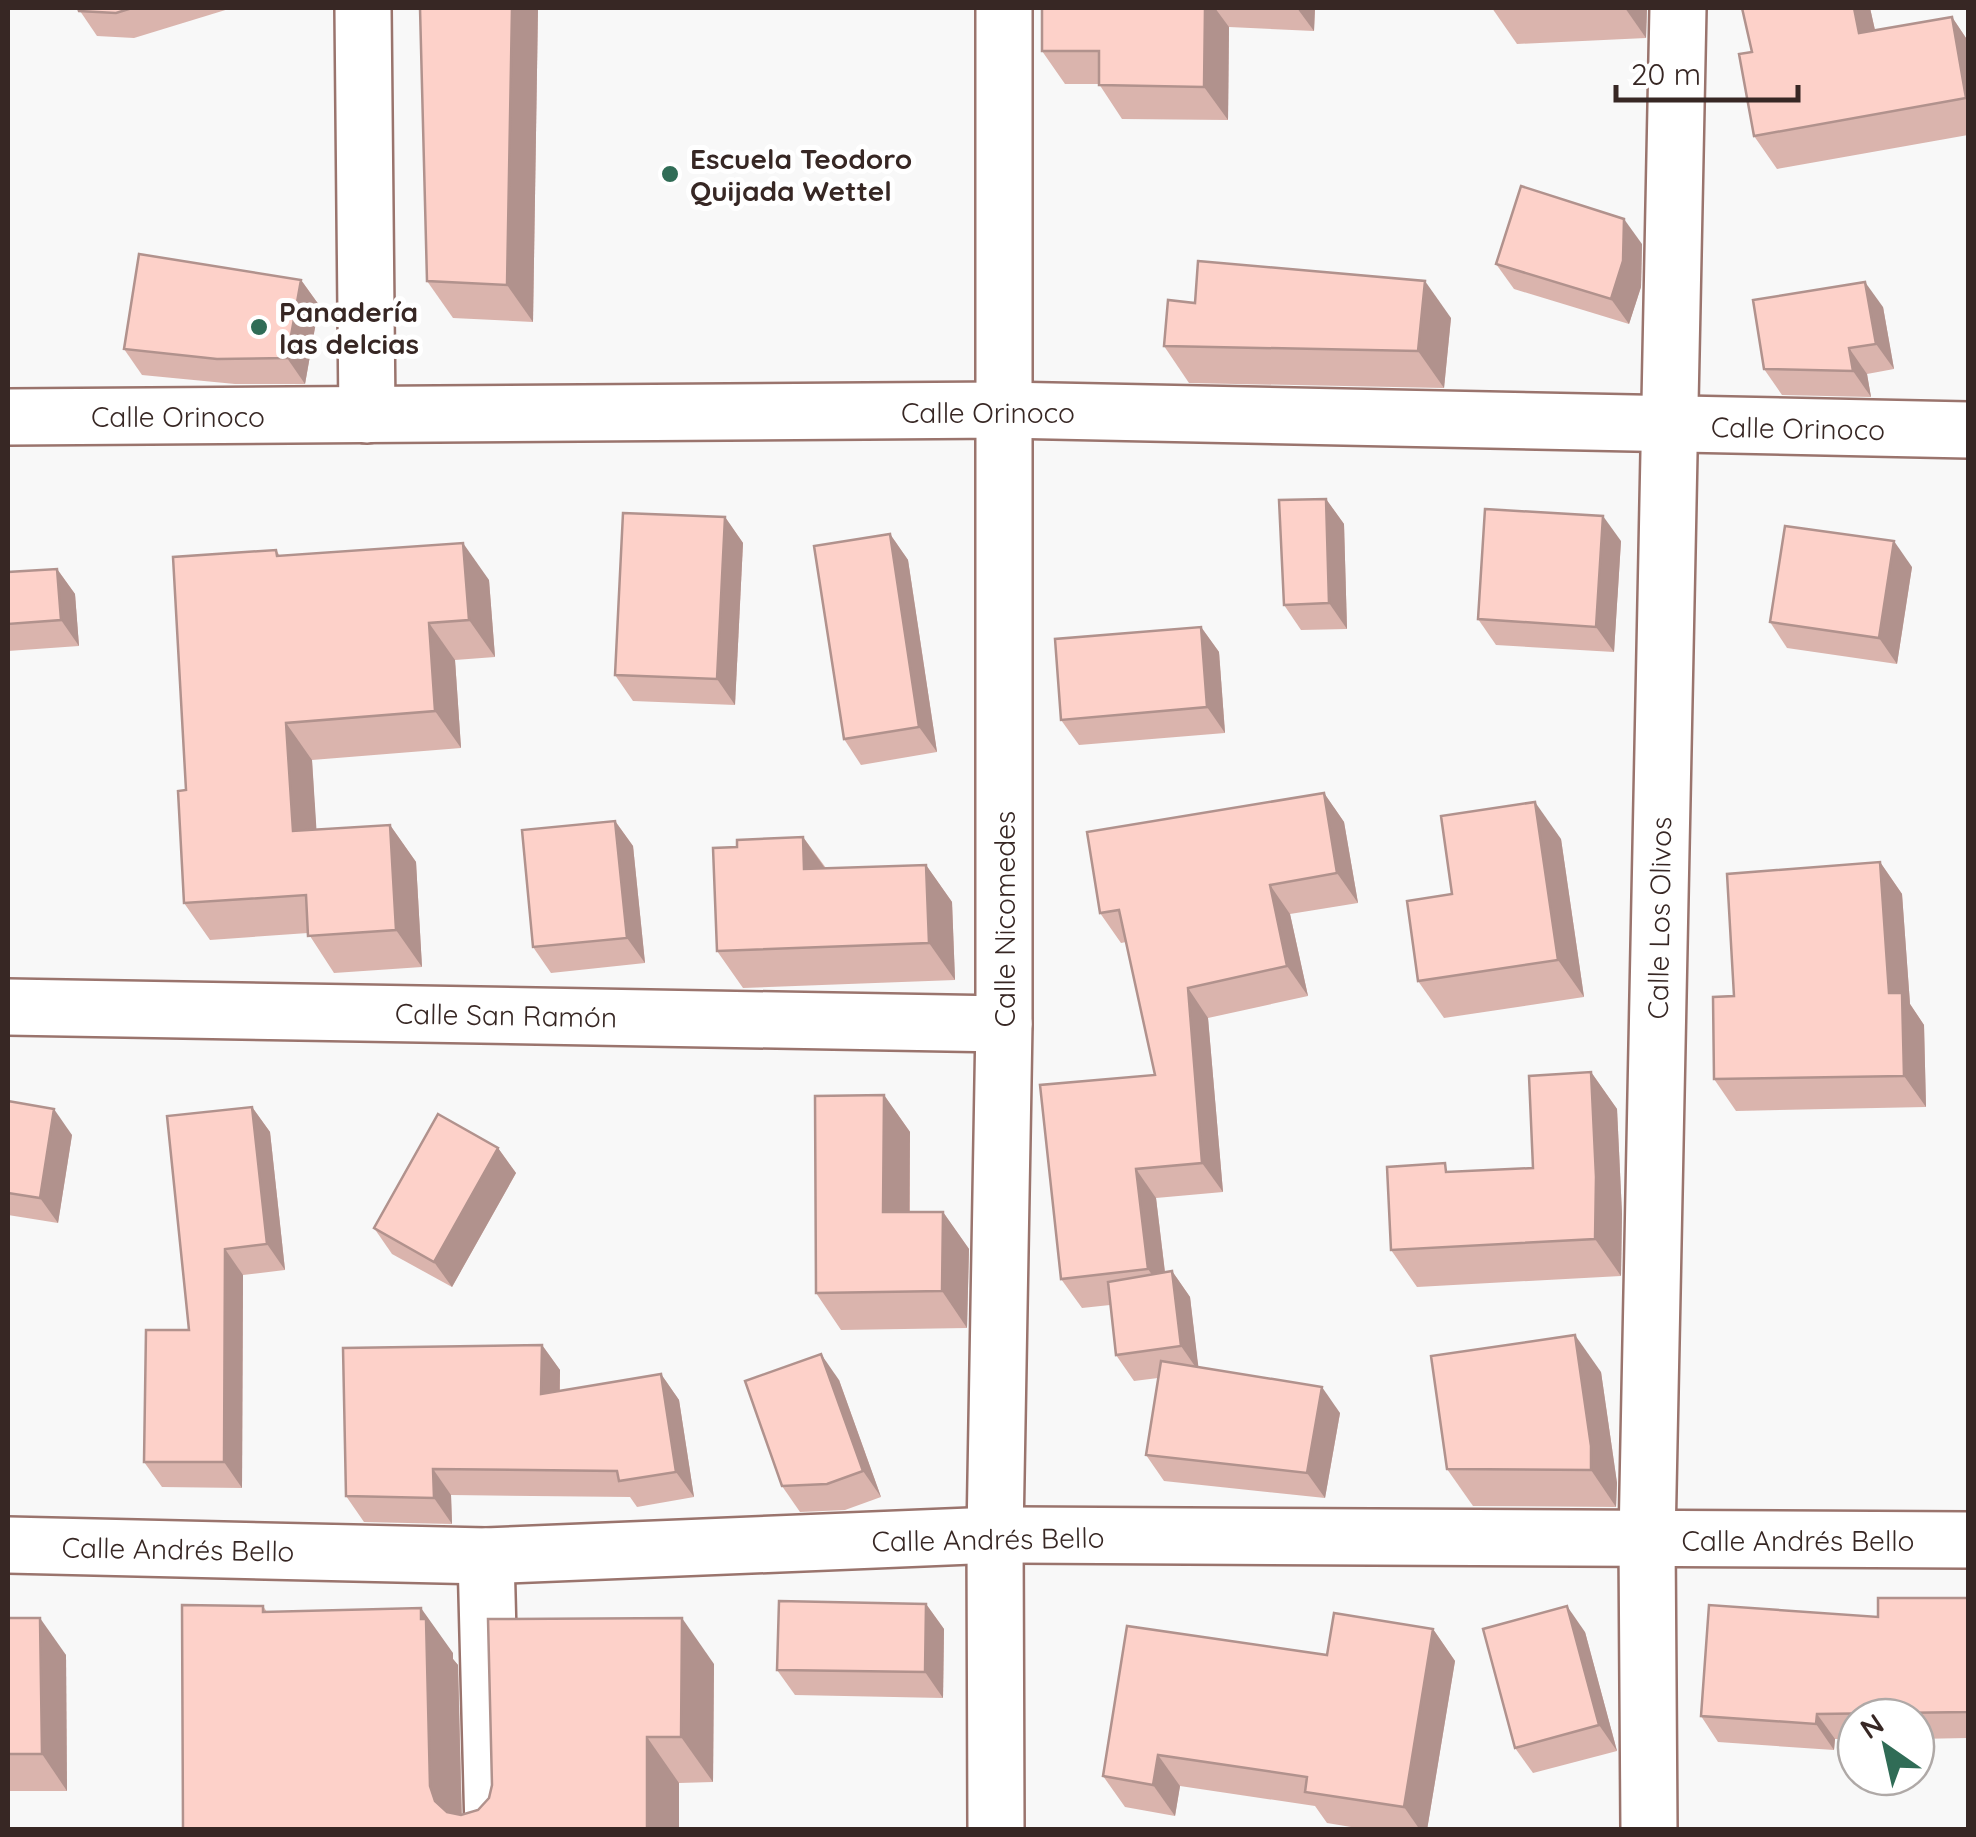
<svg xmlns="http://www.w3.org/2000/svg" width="1976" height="1837" viewBox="0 0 1976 1837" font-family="Quicksand,sans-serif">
<rect width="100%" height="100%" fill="#f8f8f8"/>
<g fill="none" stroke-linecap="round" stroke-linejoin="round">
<!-- street casing -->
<g stroke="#9a746d" stroke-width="60">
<g id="street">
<polyline points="363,8 367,415"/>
<polyline points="8,417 1004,410 1968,430"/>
<polyline points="8,1007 1004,1024"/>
<polyline points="8,1545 486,1556 995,1535 1968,1540"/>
<polyline points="486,1556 493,1830"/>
<polyline points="996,1830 995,1535 1004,1024 1004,8"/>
<polyline points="1649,1830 1647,1540 1678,8"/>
</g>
</g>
<!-- street -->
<use href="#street" stroke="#fff" stroke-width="55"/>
</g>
<!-- wall -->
<g fill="#dab4ad">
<polygon points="78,8 232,8 134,38 97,36"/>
<polygon points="420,8 538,8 533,322 453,318 427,281"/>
<polygon points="1042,8 1315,8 1314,31 1229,27 1228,120 1122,119 1099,84 1065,84 1042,51"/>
<polygon points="1492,8 1647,8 1646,38 1517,44"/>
<polygon points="1742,8 1870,8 1875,30 1952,17 1968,41 1968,135 1777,169 1754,136 1752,52"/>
<polygon points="1642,244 1641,287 1629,324 1514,289 1496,264"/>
<polygon points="301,280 319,305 305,384 235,384 142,375 124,349"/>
<polygon points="1195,303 1451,318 1444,388 1189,383 1164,346"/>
<polygon points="1883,307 1894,369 1867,374 1871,397 1782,395 1764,369"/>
<polygon points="1326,499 1344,524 1347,629 1301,630 1284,605"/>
<polygon points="725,517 743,543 735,705 633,701 615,675"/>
<polygon points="890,534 908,560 937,752 861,765 844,739"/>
<polygon points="1621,541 1614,652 1496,645 1478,619"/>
<polygon points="276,550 280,556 489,580 495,657 455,660 461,748 312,760 316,829 390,825 416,862 422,967 334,973 308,933 210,940 184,903 186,790"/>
<polygon points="1912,567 1897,664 1787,648 1770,622"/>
<polygon points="57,569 75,594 79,646 8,651 8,572"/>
<polygon points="1201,627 1219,652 1225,733 1079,745 1061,720"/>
<polygon points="1324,793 1344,822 1358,903 1290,914 1308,996 1208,1018 1223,1192 1156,1198 1165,1272 1172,1271 1190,1297 1198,1367 1340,1413 1325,1498 1164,1481 1146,1455 1158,1378 1134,1381 1116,1355 1110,1305 1082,1308 1061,1279 1155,1075 1126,942 1121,943 1100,913"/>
<polygon points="615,821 633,846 645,963 551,973 533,947"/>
<polygon points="803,837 826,868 926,865 952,902 955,980 743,988 717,951 737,847"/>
<polygon points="1561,839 1584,997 1444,1018 1418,981 1452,894"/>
<polygon points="1880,862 1902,894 1910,1004 1924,1025 1926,1107 1736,1111 1714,1079 1734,996"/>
<polygon points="1591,1072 1617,1109 1622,1214 1621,1276 1417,1287 1391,1250 1451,1172 1533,1168"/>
<polygon points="884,1095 910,1132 910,1212 943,1212 969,1249 967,1328 841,1330 816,1293"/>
<polygon points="8,1101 72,1135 58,1223 8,1215"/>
<polygon points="252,1107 270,1132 285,1270 243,1275 242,1488 162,1487 144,1462 189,1330"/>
<polygon points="498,1148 516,1173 452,1287 392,1254 374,1228"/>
<polygon points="542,1345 560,1370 560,1391 661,1374 679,1400 694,1497 637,1507 630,1497 451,1495 452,1524 364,1522 346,1496"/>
<polygon points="1601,1372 1617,1483 1616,1507 1473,1506 1447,1469"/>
<polygon points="839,1380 881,1497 845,1510 800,1512 782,1486"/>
<polygon points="1968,1598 1968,1738 1916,1739 1916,1717 1856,1717 1856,1739 1835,1739 1834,1750 1718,1742 1701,1716 1878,1617"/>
<polygon points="926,1604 944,1629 943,1698 795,1695 777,1670"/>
<polygon points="263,1606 267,1612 453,1653 453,1659 458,1665 462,1815 478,1810 714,1664 713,1782 679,1783 679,1830 183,1830"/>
<polygon points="8,1618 66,1655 67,1791 8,1791"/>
<polygon points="1433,1629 1455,1661 1427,1830 1369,1830 1327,1823 1315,1806 1180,1786 1175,1816 1125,1807 1103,1776 1327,1655"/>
<polygon points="1585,1632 1617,1751 1533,1773 1515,1748"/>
</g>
<!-- shaded-wall -->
<g fill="#b1928d">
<polygon points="512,8 538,8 533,322 507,285"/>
<polygon points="1205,8 1215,8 1229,27 1228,120 1204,87"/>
<polygon points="1297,8 1315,8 1314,31"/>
<polygon points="1625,8 1647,8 1646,38"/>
<polygon points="1854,8 1870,8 1883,66 1859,33"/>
<polygon points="1952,17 1968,41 1968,102 1966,98"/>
<polygon points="1624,219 1642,244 1641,287 1629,324 1611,299"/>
<polygon points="301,280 319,305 305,384 287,358"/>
<polygon points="1425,281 1451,318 1444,388 1418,351"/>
<polygon points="1865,282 1883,307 1894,369 1876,344"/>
<polygon points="1849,348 1867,374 1871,397 1853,371"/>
<polygon points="1326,499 1344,524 1347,629 1329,603"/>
<polygon points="1603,516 1621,541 1614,652 1596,627"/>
<polygon points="725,517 743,543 735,705 717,679"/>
<polygon points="890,534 908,560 937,752 919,727"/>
<polygon points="1894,541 1912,567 1897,664 1879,638"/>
<polygon points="463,543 489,580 495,657 469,620"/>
<polygon points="57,569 75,594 79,646 61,620"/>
<polygon points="429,623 455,660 461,748 435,711"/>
<polygon points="1201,627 1219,652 1225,733 1207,707"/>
<polygon points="286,723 312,760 319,868 293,831"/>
<polygon points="1324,793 1344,822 1358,903 1337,873"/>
<polygon points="1535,802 1561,839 1584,997 1558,960"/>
<polygon points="615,821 633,846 645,963 627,938"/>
<polygon points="390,825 416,862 422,967 396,930"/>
<polygon points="803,837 829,874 804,869"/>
<polygon points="1880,862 1902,894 1910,1004 1924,1025 1926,1107 1904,1076 1889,993"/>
<polygon points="926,865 952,902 955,980 929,943"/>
<polygon points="1270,885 1290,914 1308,996 1287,966"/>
<polygon points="1188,988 1208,1018 1223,1192 1202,1163"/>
<polygon points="1591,1072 1617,1109 1622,1214 1621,1276 1595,1239"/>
<polygon points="884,1095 910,1132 909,1249 883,1212"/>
<polygon points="252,1107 270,1132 285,1270 267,1244"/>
<polygon points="54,1109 72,1135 58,1223 40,1198"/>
<polygon points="498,1148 516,1173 452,1287 434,1262"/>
<polygon points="1136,1169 1156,1198 1168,1298 1148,1269"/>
<polygon points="943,1212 969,1249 967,1328 942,1291"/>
<polygon points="225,1249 243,1275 242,1488 224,1462"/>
<polygon points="1172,1271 1190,1297 1199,1372 1181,1346"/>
<polygon points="1575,1335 1601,1372 1617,1483 1616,1507 1591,1470"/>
<polygon points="542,1345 560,1370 559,1419 541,1394"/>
<polygon points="821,1354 839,1380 881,1497 863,1471"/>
<polygon points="661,1374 679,1400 694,1497 676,1472"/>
<polygon points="1322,1387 1340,1413 1325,1498 1307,1473"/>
<polygon points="433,1469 451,1495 452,1524 434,1498"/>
<polygon points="926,1604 944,1629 943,1698 925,1672"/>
<polygon points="1567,1606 1585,1632 1617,1751 1599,1725"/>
<polygon points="421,1608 453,1653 453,1659 458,1665 462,1830 435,1801 430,1786"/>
<polygon points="40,1618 66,1655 67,1791 42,1754"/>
<polygon points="682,1618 714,1664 713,1782 681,1737"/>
<polygon points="1433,1629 1455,1661 1427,1830 1420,1830 1404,1807"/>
<polygon points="1817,1714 1835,1739 1834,1750 1816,1724"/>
<polygon points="647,1737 679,1783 679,1830 647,1830"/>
<polygon points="1158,1755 1180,1786 1175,1816 1153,1785"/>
</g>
<!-- building -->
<g fill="#fdd1c9" stroke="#b1928d" stroke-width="2.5">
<polygon points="78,8 132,8 116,13 79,11"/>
<polygon points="420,8 512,8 507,285 427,281"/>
<polygon points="1042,8 1205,8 1204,87 1099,85 1099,51 1042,51"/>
<polygon points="1742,8 1854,8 1859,33 1952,17 1966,98 1754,136 1739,54 1752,52"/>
<polygon points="1521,186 1624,219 1623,261 1611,299 1496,264"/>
<polygon points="139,254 301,280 287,358 217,359 124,349"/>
<polygon points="1198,261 1425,281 1418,351 1164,346 1168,300 1195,303"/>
<polygon points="1865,282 1876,344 1849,348 1853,371 1764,369 1753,300"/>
<polygon points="1326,499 1329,603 1284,605 1279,500"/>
<polygon points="1485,509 1603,516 1596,627 1478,619"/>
<polygon points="623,513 725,517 717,679 615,675"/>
<polygon points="1785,526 1894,541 1879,638 1770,622"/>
<polygon points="890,534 919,727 844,739 814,546"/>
<polygon points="463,543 469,620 429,623 435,711 286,723 293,831 390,825 396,930 308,936 306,895 184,903 178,791 186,790 173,557 276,550 277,556"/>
<polygon points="57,569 61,620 8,624 8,572"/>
<polygon points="1201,627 1207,707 1061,720 1055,639"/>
<polygon points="1324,793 1337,873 1270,885 1287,966 1188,988 1202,1163 1136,1169 1148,1269 1061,1279 1040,1085 1155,1075 1119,910 1100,913 1087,832"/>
<polygon points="1535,802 1558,960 1418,981 1407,901 1452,894 1441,816"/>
<polygon points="615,821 627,938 533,947 522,830"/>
<polygon points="803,837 804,869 926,865 929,943 717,951 713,848 737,847 737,840"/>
<polygon points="1880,862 1889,993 1902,993 1904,1076 1714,1079 1713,997 1734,996 1727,874"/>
<polygon points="1591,1072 1596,1177 1595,1239 1391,1250 1387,1167 1445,1163 1446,1172 1533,1168 1529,1076"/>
<polygon points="884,1095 883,1212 943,1212 942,1291 816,1293 815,1096"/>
<polygon points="8,1101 54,1109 40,1198 8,1193"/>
<polygon points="252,1107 267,1244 225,1249 224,1462 144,1462 146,1330 189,1330 167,1116"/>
<polygon points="438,1114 498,1148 434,1262 374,1228"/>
<polygon points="1172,1271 1181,1346 1116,1355 1108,1282"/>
<polygon points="1575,1335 1591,1446 1591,1470 1447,1469 1431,1356"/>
<polygon points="542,1345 541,1394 661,1374 676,1472 619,1481 617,1471 433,1469 434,1498 346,1496 343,1348"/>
<polygon points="821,1354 863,1471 827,1484 782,1486 745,1381"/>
<polygon points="1161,1361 1322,1387 1307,1473 1146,1455"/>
<polygon points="1878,1598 1968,1598 1968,1712 1817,1714 1816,1724 1701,1716 1709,1605 1878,1617"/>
<polygon points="779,1601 926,1604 925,1672 777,1670"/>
<polygon points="182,1605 263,1606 263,1612 421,1608 421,1619 426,1619 430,1786 435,1801 447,1812 461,1815 478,1810 489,1798 492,1785 488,1619 682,1618 681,1737 647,1737 647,1830 183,1830"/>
<polygon points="1567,1606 1599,1725 1515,1748 1483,1629"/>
<polygon points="1334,1613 1433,1629 1404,1807 1305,1792 1307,1777 1158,1755 1153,1785 1103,1776 1127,1626 1327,1655"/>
<polygon points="8,1618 40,1618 42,1754 8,1754"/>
</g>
<!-- markers -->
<g fill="#306c56" stroke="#fff" stroke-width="4">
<circle cx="670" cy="174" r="10"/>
<circle cx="259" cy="327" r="10"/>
</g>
<g text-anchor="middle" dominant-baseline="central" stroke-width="10" stroke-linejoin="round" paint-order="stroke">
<!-- poi labels -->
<g font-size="28" font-weight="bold" fill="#372724" stroke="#fff" text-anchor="start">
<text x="690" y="158">Escuela Teodoro<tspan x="690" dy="32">Quijada Wettel</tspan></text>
<text x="279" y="311">Panadería<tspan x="279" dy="32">las delcias</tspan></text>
</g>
<!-- street labels -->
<g font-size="28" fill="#372724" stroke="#fff">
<text x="988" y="412">Calle Orinoco</text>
<text x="178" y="416">Calle Orinoco</text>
<text transform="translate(1798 428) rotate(1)">Calle Orinoco</text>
<text transform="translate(1659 918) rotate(-89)">Calle Los Olivos</text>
<text transform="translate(1004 919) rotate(-90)">Calle Nicomedes</text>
<text transform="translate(506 1015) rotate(1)">Calle San Ramón</text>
<text transform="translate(988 1539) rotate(-1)">Calle Andrés Bello</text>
<text x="1798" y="1540">Calle Andrés Bello</text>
<text transform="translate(178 1549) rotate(1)">Calle Andrés Bello</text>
</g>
</g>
<!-- border -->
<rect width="1976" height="1837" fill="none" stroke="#372724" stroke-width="20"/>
<!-- north arrow -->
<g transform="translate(1886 1747) rotate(326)"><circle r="48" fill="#ffffff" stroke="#afa9a7" stroke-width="2.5"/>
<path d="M0-8L18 38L0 25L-18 38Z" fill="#306c56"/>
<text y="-15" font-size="28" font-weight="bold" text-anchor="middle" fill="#372724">N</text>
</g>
<!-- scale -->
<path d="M1616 85v15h182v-15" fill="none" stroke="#372724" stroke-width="5"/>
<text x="1631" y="85" font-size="30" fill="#372724" stroke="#ffffff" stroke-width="8" paint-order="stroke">20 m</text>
</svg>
